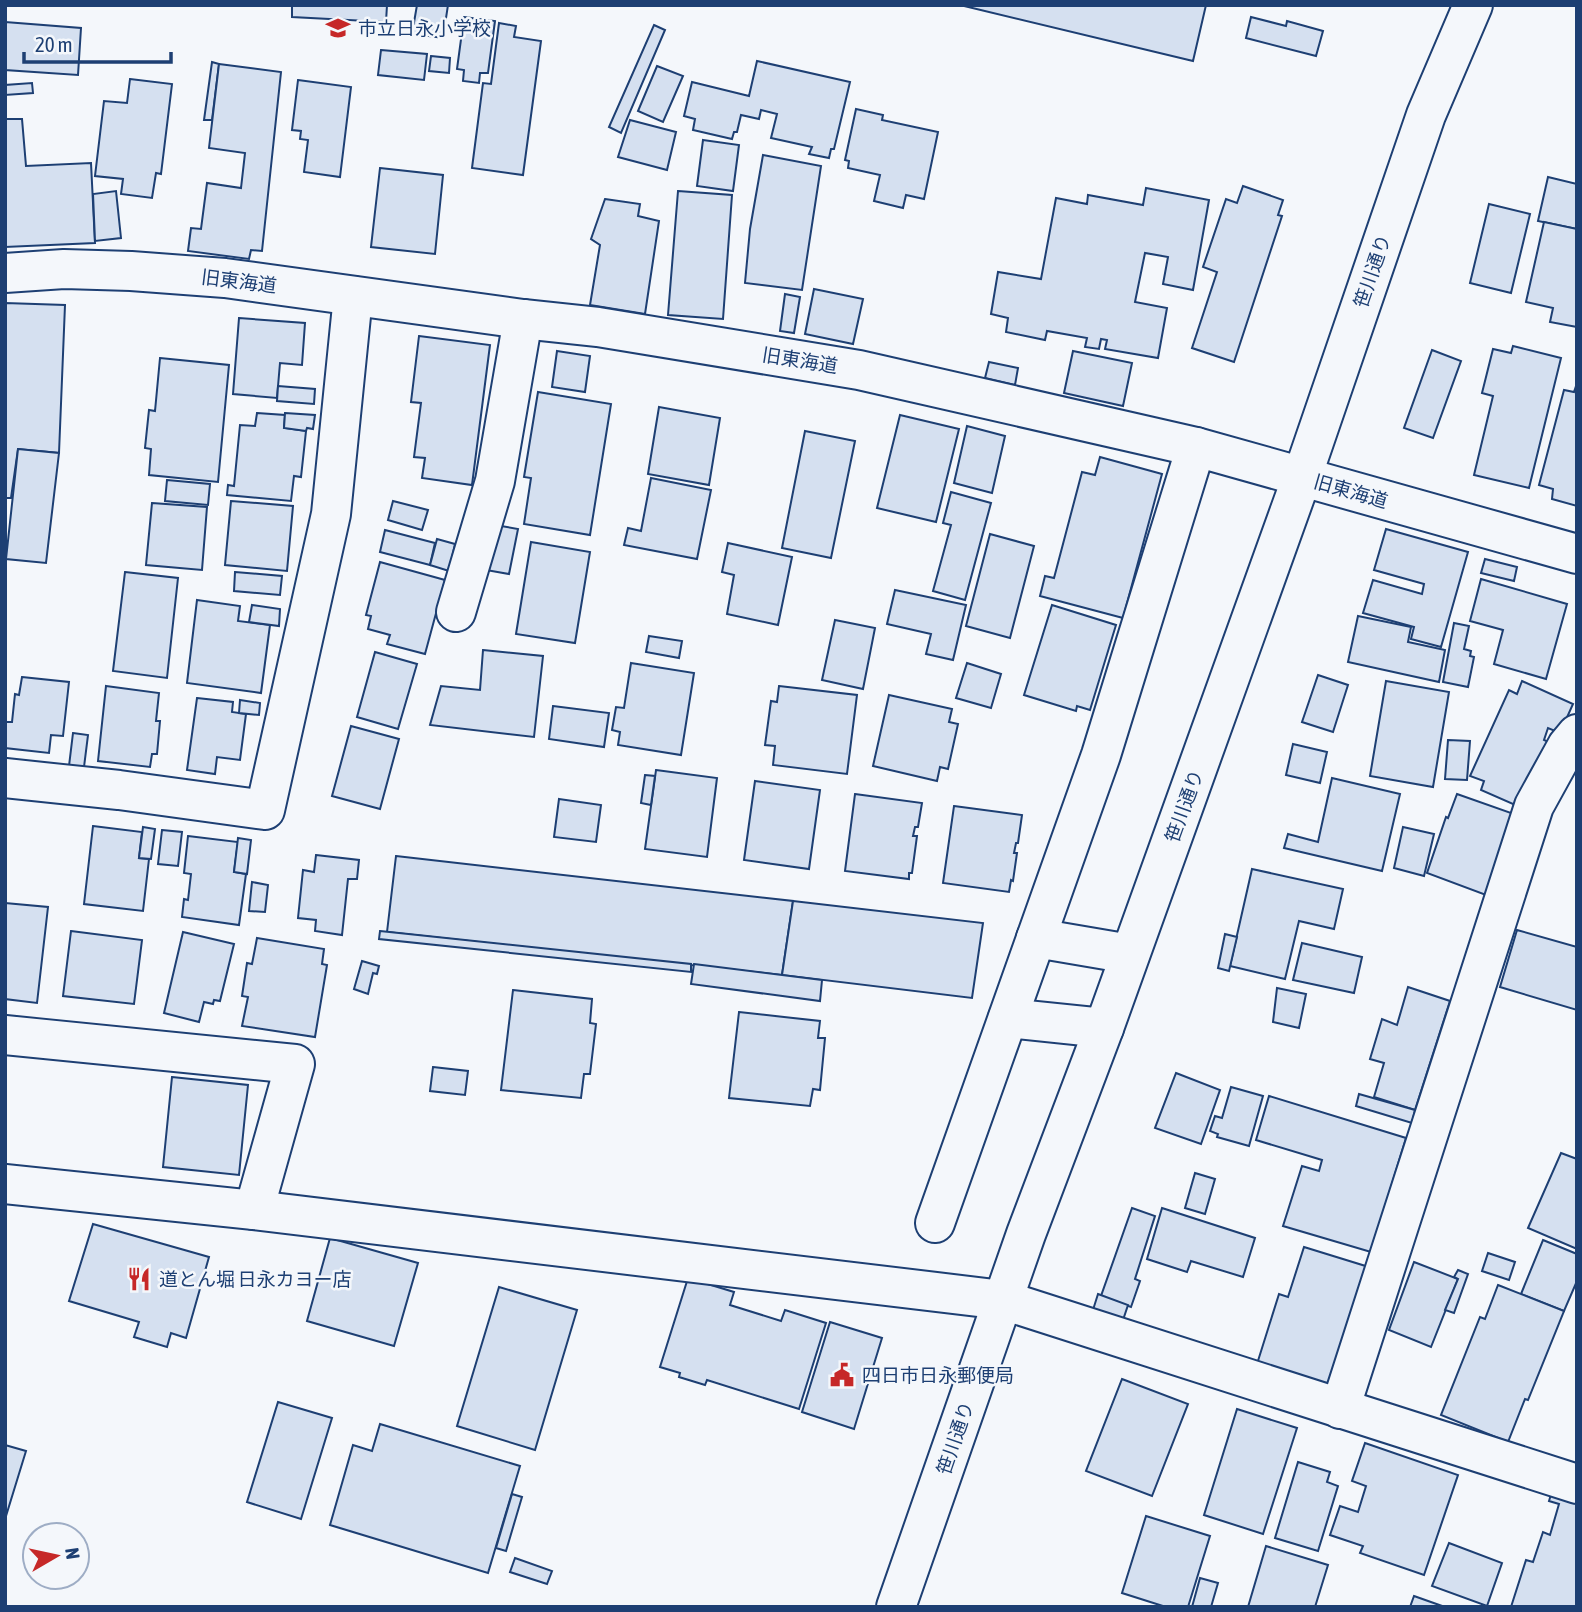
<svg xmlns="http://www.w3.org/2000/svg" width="1582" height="1612" viewBox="0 0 1582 1612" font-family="'Asap Condensed','Noto Sans JP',sans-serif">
<rect width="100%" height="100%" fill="#f4f7fb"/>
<!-- building -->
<g fill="#d5e0f0" stroke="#1d3f73" stroke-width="2">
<polygon points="292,5 387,5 386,22 292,17"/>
<polygon points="417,5 448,5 443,38 412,34"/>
<polygon points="960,5 1206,5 1193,61"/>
<polygon points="464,17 495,21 488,73 480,73 479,83 463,81 464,70 457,69"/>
<polygon points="1251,17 1286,26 1287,21 1323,31 1316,56 1246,38"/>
<polygon points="5,22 81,28 78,75 5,70"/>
<polygon points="499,23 516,26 514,37 541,41 523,175 472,168 483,83 491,84"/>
<polygon points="654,25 665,30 621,133 609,127"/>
<polygon points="381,50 427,54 424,80 378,75"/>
<polygon points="431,56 450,58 449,73 429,71"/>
<polygon points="757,61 850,82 834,149 831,149 829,158 809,154 812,147 771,138 777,114 761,110 759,119 741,115 737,132 734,132 732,139 693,130 695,119 684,116 692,82 749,96"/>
<polygon points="212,62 219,64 212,120 204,120"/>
<polygon points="219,64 281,72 262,251 251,250 249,259 188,251 191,228 201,229 207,183 241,188 245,153 209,148"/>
<polygon points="657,66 683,76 663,122 638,111"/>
<polygon points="130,79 172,84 161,174 156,173 152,198 121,194 123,179 95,176 104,101 127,103"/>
<polygon points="298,80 351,87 340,177 304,172 308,140 300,139 301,131 292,130"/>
<polygon points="32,83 33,93 5,95 5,85"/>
<polygon points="856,109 883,115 882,120 938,132 924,199 906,195 903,208 874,201 880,175 848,168 849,161 845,160"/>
<polygon points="5,119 22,119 26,166 91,163 95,243 5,247"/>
<polygon points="630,120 676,132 667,170 618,157"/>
<polygon points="703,140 739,145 733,191 697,186"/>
<polygon points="763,155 821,166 802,290 745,283 750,229"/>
<polygon points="380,168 443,175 435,254 371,247"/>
<polygon points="1548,177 1577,184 1577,229 1538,221"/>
<polygon points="1243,186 1283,200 1278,215 1282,216 1234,362 1192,348 1217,272 1203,267 1226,199 1237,203"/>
<polygon points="1146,188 1209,200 1193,290 1163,284 1168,257 1145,253 1135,302 1167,308 1158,358 1105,349 1107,340 1101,339 1099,349 1085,347 1087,338 1047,331 1045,340 1006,332 1008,318 991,314 998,272 1041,279 1056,198 1087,204 1088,195 1143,205"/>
<polygon points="116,191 121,238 95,241 93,194"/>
<polygon points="678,191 732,195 723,319 668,315"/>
<polygon points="605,199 640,204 638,216 659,221 645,314 590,305 600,245 591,239"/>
<polygon points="1489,204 1530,214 1511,293 1470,283"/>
<polygon points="1544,222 1577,229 1577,327 1550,322 1553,308 1526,302"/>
<polygon points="814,289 863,299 853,344 805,334"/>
<polygon points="785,294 800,297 794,333 780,331"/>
<polygon points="5,303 65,305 59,453 18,449 11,498 5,498"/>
<polygon points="239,318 305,323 302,365 280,363 277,398 233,394"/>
<polygon points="419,336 490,345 472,485 422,478 425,458 414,457 421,403 411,402"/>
<polygon points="1513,346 1561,358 1529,488 1474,475 1493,396 1482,393 1493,349 1511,353"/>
<polygon points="1432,350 1461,361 1433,438 1404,428"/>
<polygon points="557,351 590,356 585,392 552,387"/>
<polygon points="1073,351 1132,363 1123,406 1064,393"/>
<polygon points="160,358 229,365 218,482 149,475 151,449 145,448 149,410 155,411"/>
<polygon points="989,362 1018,368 1015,385 985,378"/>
<polygon points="1577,383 1577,506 1552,499 1553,489 1539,485 1564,390 1574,392"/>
<polygon points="278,386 315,389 314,404 277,401"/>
<polygon points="538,392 611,404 590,535 524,524 531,478 524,477"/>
<polygon points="659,407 720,418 709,485 648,474"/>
<polygon points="257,413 285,415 284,428 306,431 301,477 294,476 291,501 227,495 228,485 234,486 240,425 255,426"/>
<polygon points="285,413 315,415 313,429 307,428 306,431 284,428"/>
<polygon points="900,415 959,429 936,522 877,508"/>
<polygon points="967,426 1005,436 992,493 954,483"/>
<polygon points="805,431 855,441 831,558 782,548"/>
<polygon points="18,449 59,453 46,563 6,559"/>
<polygon points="1100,457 1162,474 1123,618 1040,596 1045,576 1054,578 1082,472 1095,475"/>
<polygon points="651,478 711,490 697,559 624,545 628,528 641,531"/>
<polygon points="167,480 210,484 208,505 165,501"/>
<polygon points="951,492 991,503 965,600 933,591 951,525 943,523"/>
<polygon points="231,501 293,506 287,571 225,565"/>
<polygon points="393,501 428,510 422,530 388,520"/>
<polygon points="152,503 207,507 202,570 146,565"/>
<polygon points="495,525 518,529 509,574 486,570"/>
<polygon points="1386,529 1468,552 1441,647 1411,639 1414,627 1363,613 1373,580 1422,594 1424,584 1374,570"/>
<polygon points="385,530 435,543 430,565 380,552"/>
<polygon points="990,534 1034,546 1010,638 966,626"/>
<polygon points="437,539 455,544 449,571 430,565"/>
<polygon points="531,542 590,552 575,643 516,634"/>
<polygon points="728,543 792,557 778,625 727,614 734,575 722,572"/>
<polygon points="1485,559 1517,567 1514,581 1481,573"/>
<polygon points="380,562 445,580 425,654 387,644 390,635 368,629 371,616 366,615"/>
<polygon points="125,572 178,578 167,678 113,671"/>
<polygon points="235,572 282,576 280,595 234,591"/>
<polygon points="1481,579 1567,604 1546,679 1494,664 1503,630 1470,621"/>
<polygon points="895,590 966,605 953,660 926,654 931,634 887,624"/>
<polygon points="197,600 240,606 238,621 270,625 261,693 187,683"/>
<polygon points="252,605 280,609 279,626 249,622"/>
<polygon points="1052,605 1116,625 1090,710 1077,706 1076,711 1024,695"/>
<polygon points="1358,616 1411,627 1408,642 1445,650 1439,682 1348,662"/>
<polygon points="835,620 875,628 863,689 822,680"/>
<polygon points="1454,623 1469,626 1464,649 1471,651 1470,656 1474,657 1468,687 1443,682"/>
<polygon points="649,636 682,641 679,658 646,652"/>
<polygon points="483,650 543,656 534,737 430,725 441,686 480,690"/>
<polygon points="375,652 417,664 398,729 357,717"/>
<polygon points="631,663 694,673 681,755 618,745 620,732 612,730 616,707 624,708"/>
<polygon points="967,663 1001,674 991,708 956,698"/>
<polygon points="1318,675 1348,685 1333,732 1302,722"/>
<polygon points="22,677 69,682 63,736 51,735 49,753 5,748 5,722 12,722 15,694 19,695"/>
<polygon points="1386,681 1449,692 1433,787 1370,776"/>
<polygon points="1522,681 1573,704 1560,733 1548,728 1544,740 1551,743 1522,808 1481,790 1484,781 1470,776 1509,690 1517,694"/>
<polygon points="106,686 159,693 156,721 160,721 157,754 152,754 150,767 98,761"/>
<polygon points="779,686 857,695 847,774 773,765 775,746 765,745 771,701 777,702"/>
<polygon points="889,695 952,709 949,722 958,724 948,769 940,767 937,781 873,766"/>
<polygon points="197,698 233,702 232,712 246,714 240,760 217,757 215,774 187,770"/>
<polygon points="240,700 260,703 259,715 239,713"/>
<polygon points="553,706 609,713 604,747 549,739"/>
<polygon points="351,726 399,739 380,809 332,796"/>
<polygon points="73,733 88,735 84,767 69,766"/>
<polygon points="1448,740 1470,741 1467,780 1445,779"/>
<polygon points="1293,744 1327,752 1320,783 1286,775"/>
<polygon points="656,770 717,778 707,857 645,849"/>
<polygon points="645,775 655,776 651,805 641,803"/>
<polygon points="1332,778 1400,794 1382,871 1284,848 1288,834 1318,842"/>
<polygon points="755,781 820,790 809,869 744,860"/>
<polygon points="855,794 922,803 918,827 915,827 913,836 917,836 912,873 909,873 909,879 845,871"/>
<polygon points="1457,794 1514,814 1486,895 1427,873 1446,817 1448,818"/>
<polygon points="559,799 601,805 596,842 554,837"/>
<polygon points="954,806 1022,815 1018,843 1016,843 1014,853 1017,853 1013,881 1011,880 1009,892 943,883"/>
<polygon points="93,826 142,832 139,858 149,859 143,911 84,904"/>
<polygon points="143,827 155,829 151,859 139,858"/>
<polygon points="1403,827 1434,834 1424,876 1394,868"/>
<polygon points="162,830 182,832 178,866 158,864"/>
<polygon points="188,836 238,842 234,872 246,874 239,925 182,917 184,899 188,900 191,874 184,873"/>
<polygon points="238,838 251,840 247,874 234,872"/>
<polygon points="316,855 359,860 357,879 348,879 342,935 315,931 316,920 298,918 303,870 314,872"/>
<polygon points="396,856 793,901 782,975 387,932"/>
<polygon points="1252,869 1343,889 1334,929 1299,921 1285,979 1230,966"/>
<polygon points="252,882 268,885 265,912 249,911"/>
<polygon points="793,901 983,923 972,998 782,975"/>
<polygon points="5,903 48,907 37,1003 5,999"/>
<polygon points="1517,930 1577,947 1577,1010 1500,987"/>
<polygon points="71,931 142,940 134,1004 63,996"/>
<polygon points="380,931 691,964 691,972 379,939"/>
<polygon points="183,932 234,944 220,1001 214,1000 213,1004 204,1002 199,1022 164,1013"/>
<polygon points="1225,934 1237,937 1229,971 1218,968"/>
<polygon points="257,938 324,949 322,964 327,965 315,1037 242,1026 248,997 242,996 247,963 252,964"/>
<polygon points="1302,943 1362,957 1354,993 1293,980"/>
<polygon points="362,961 379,966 377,974 373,973 368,994 354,989"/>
<polygon points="694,964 822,980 820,1001 691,984"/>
<polygon points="1408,987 1450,1001 1415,1110 1374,1097 1384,1063 1370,1059 1382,1019 1397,1025"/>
<polygon points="1277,988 1306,994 1299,1028 1273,1022"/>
<polygon points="513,990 592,999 590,1023 596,1024 590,1074 584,1074 581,1098 501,1090"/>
<polygon points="739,1012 820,1021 818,1038 825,1038 820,1090 813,1089 810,1106 729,1098"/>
<polygon points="433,1067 468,1071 465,1095 430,1091"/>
<polygon points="1176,1073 1220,1090 1201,1144 1155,1128"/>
<polygon points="172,1077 248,1085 239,1175 163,1167"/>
<polygon points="1231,1087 1263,1096 1249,1146 1217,1137 1218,1134 1210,1131 1215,1116 1222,1118"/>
<polygon points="1359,1094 1415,1110 1412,1123 1356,1106"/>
<polygon points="1269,1096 1406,1138 1371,1252 1283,1226 1302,1166 1319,1171 1322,1160 1256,1140"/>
<polygon points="1561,1153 1577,1159 1577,1249 1528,1228"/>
<polygon points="1195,1173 1215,1179 1205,1214 1185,1208"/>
<polygon points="1132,1208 1155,1216 1135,1279 1140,1281 1131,1307 1101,1296"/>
<polygon points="1162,1208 1255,1238 1243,1277 1191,1261 1187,1272 1147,1259"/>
<polygon points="93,1224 209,1257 186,1338 171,1333 167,1347 134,1337 139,1322 69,1301"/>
<polygon points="330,1238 418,1263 394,1346 307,1321"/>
<polygon points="1543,1240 1577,1254 1577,1281 1564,1311 1521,1294"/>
<polygon points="1304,1247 1372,1268 1330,1386 1257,1364 1279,1294 1288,1297"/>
<polygon points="1488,1253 1515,1262 1509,1280 1482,1271"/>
<polygon points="1414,1262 1458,1279 1431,1347 1389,1330"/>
<polygon points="1458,1270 1468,1274 1454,1313 1445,1310 1458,1279 1454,1277"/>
<polygon points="688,1278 734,1292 730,1305 781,1321 785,1310 826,1323 799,1409 707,1380 705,1385 679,1377 680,1373 660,1367"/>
<polygon points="1498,1285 1564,1311 1528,1400 1525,1399 1508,1442 1441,1415 1480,1317 1485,1319"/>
<polygon points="499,1287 577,1310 535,1450 457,1426"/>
<polygon points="1098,1294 1128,1305 1122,1323 1092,1313"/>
<polygon points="830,1322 882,1338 854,1429 802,1412"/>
<polygon points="1122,1379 1188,1404 1152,1496 1086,1471"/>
<polygon points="278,1402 332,1418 301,1519 247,1502"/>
<polygon points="1237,1409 1297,1428 1263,1534 1204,1515"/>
<polygon points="380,1424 520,1466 488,1573 330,1525 353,1445 372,1451"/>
<polygon points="1365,1443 1458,1475 1424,1575 1360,1553 1363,1546 1330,1535 1340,1506 1358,1512 1366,1486 1352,1481"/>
<polygon points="5,1445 26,1451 6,1516 5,1516"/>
<polygon points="1298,1462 1330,1472 1327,1482 1338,1486 1318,1551 1275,1538"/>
<polygon points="1552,1491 1577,1499 1577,1607 1511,1607 1526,1560 1533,1562 1543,1532 1550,1535 1559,1504 1549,1501"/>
<polygon points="512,1494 522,1497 506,1551 496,1548"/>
<polygon points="1146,1516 1210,1536 1188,1607 1166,1607 1122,1593"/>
<polygon points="1449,1543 1502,1563 1487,1606 1432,1586"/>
<polygon points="1266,1546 1328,1565 1315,1607 1248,1607"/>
<polygon points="515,1558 552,1571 547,1584 510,1572"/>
<polygon points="1200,1578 1218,1583 1211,1607 1192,1607"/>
<polygon points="1414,1596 1445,1607 1410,1607"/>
</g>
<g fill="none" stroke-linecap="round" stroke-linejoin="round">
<!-- street casing -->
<g stroke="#1d3f73" stroke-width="42">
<g id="street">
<polyline points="5,273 64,269 131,271 225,278 523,319 598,327 859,370 1196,447 1577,554"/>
<polyline points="456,612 495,481 523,319"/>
<polyline points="5,778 119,790 265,810 331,514 353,296"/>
<polyline points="1036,938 1130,954"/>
<polyline points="1008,1018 1104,1028"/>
<polyline points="5,1035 295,1064 254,1210"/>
<polyline points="5,1184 254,1210 1003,1300 1577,1484"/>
<polyline points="935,1223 1101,755 1196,447"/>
<polyline points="1340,1409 1534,806 1567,746 1577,734"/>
</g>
</g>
<!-- secondary casing -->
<g stroke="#1d3f73" stroke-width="42">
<polyline id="secondary" points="896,1607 1026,1234 1104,1028 1302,477 1426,115 1473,5"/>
</g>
<!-- street -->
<use href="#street" stroke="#f4f7fb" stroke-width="38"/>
<!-- secondary -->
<use href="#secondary" stroke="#f4f7fb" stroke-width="38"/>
</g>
<!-- icons -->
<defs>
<g id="school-bare" transform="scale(1.89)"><path d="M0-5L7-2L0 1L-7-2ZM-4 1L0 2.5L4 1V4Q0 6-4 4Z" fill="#c62828" stroke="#f4f7fb" stroke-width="2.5" paint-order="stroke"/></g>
<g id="restaurant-bare" transform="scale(1.89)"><path d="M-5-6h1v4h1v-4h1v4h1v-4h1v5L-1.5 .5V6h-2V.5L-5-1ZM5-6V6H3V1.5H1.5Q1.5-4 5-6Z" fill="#c62828" stroke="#f4f7fb" stroke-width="2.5" paint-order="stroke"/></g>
<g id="civic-bare" transform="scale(1.89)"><path d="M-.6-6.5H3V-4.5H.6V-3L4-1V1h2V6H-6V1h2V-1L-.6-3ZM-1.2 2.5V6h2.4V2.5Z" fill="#c62828" stroke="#f4f7fb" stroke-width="2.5" paint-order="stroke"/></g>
</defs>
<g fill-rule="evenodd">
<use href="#school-bare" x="338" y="28"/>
<use href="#restaurant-bare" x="139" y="1279"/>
<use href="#civic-bare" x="842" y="1375"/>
</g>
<g text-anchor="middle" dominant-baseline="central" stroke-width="5" stroke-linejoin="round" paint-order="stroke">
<!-- poi labels -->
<g font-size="19" fill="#1d3f73" stroke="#f4f7fb" text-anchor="start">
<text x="358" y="28">市立日永小学校</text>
<text x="159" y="1279">道とん堀 日永カヨー店</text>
<text x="862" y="1375">四日市日永郵便局</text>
</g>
<!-- street labels -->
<g font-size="19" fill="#1d3f73" stroke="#f4f7fb">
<text transform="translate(1372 271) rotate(-71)">笹川通り</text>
<text transform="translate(239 281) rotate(7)">旧東海道</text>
<text transform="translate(800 360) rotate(9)">旧東海道</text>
<text transform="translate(1351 491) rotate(16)">旧東海道</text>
<text transform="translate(1184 806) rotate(-70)">笹川通り</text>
<text transform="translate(955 1438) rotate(-71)">笹川通り</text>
</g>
</g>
<!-- border -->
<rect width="1582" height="1612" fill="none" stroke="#1d3f73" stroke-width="14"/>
<!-- north arrow -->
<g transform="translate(56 1556) rotate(81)"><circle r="33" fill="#f4f7fb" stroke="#9eadc5" stroke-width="2"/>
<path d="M0-5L12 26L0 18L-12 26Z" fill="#c62828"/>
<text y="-10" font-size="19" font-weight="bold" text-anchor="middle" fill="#1d3f73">N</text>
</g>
<!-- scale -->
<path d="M24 52v10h147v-10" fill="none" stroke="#1d3f73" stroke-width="3.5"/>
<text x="35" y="52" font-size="21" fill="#1d3f73" stroke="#f4f7fb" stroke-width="5" paint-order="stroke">20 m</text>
</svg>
